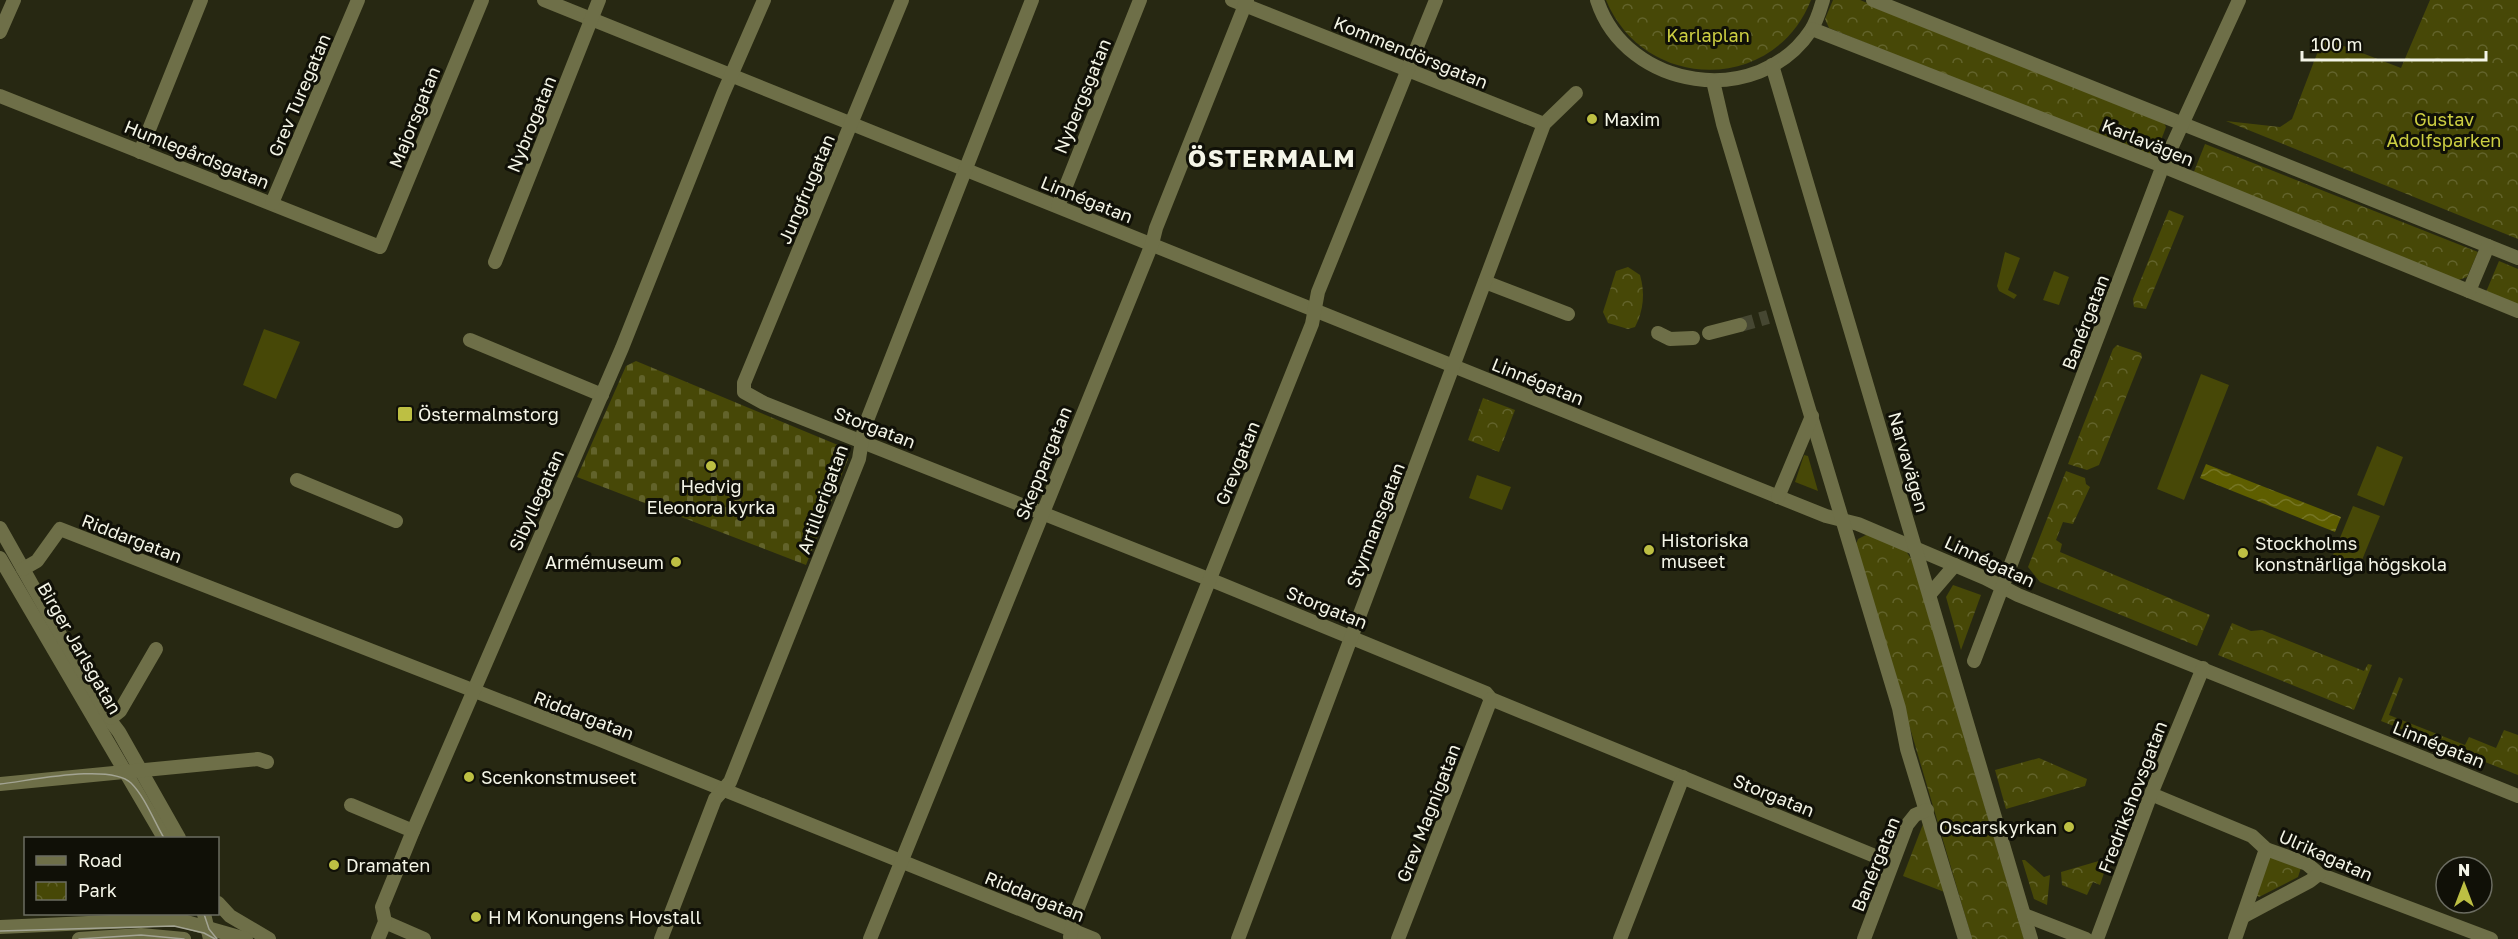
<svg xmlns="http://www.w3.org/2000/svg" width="2518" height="939" viewBox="0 0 2518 939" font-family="'Golos Text',sans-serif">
<defs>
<pattern id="cemetery-stones" width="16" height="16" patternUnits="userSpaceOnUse" patternTransform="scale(1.5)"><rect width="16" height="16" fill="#474807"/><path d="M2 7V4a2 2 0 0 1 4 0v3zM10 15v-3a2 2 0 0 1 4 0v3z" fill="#62632b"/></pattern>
<pattern id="park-crowns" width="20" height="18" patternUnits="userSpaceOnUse" patternTransform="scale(1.5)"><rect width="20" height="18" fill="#474807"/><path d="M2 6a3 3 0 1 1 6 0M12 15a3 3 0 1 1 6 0" fill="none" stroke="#62632b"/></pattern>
<pattern id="water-waves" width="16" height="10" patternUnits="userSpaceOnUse" patternTransform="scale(1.5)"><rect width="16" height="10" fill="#5e5e00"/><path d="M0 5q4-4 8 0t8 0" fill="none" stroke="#767625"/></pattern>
</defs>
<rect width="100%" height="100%" fill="#272812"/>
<!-- green -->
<g fill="#474807">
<polygon points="2005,252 2020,258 2008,290 2017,295 2014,299 1999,291 1997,286"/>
<polygon points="2054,271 2069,277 2059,305 2043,300"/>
<polygon points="264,329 300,342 276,399 243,385"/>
<polygon points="2201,374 2229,385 2184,500 2157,489"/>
<polygon points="2377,446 2403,457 2384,506 2357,495"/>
<polygon points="1804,455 1808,456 1818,491 1795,482"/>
<polygon points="1477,475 1511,487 1502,510 1469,498"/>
<polygon points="2353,506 2380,516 2360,565 2333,555"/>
</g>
<!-- cemetery -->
<polygon fill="url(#cemetery-stones)" points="636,361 845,448 848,459 806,565 577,477 626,366"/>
<!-- park -->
<g fill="url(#park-crowns)">
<path d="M1606,0H1811C1774,94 1644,92 1606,0Z"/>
<polygon points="1833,0 1860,0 2164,123 2166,127 2155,156 2150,158 1829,28 1825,19"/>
<polygon points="2430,0 2518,0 2518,239 2226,121 2280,127 2292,119 2323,38 2401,68"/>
<polygon points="2205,144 2478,252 2467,277 2456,281 2193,174"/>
<polygon points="2169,210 2184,216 2146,309 2134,307 2133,299"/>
<polygon points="2499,261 2518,269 2518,305 2486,292"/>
<path d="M1628,267L1640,275C1645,292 1644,310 1635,327L1628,329L1608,323L1603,312L1616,271Z"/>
<polygon points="2117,345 2141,353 2142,357 2099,465 2087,470 2068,464 2113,349"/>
<polygon points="1483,398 1515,410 1499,452 1468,440"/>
<polygon points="2066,471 2085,478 2086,484 2090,487 2073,524 2063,522 2056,540 2062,544 2060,552 2210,615 2197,646 2040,582 2028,567"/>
<polygon points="1868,534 1906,551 1912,560 2024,939 1972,939 1856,544 1858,539"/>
<polygon points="1953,585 1981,595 1961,650 1946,597"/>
<polygon points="2232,623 2251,631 2262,630 2364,671 2368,664 2372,665 2354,710 2218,655"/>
<polygon points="2399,677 2403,679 2389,715 2465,745 2469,737 2496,748 2504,730 2518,735 2518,775 2381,721"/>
<polygon points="2039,758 2087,779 2085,786 2006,809 1995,770"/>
<polygon points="1925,819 1947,893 1903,876"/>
<polygon points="2272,857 2301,868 2298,877 2259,897 2254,894 2267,859"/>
<polygon points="2109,858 2100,885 2093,882 2087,895 2062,885 2061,872"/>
<polygon points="2022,860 2025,860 2044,877 2050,875 2047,905 2034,899"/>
</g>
<!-- water -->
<polygon fill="url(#water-waves)" points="2206,464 2341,517 2335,532 2200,478"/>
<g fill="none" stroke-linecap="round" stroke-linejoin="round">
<!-- minor-tunnel -->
<polyline stroke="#464732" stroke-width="14" stroke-dasharray="14 7" stroke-linecap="butt" points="1740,325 1768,317"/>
<!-- minor -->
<g stroke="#6e6f48" stroke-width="14">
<polyline points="544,0 1826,516 1858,524 1985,578 2018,595 2518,796"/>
<polyline points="902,0 744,383 744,392 764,403 1221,584 1486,693 1491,699 1892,863"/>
<polyline points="1232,0 1544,124"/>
<path d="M1597,0C1626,90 1758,110 1811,30C1817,21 1820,10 1823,0"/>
<polyline points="1873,0 2518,258"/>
<polyline points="1812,29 2150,161 2518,311"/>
<polyline points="0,32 14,0"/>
<polyline points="1772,65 2031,939"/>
<polyline points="1713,81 1723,124 1899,708 1907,749 1965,939"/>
<polyline points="0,96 380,247 482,0"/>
<polyline points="140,152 201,0"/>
<polyline points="272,203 358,0"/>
<polyline points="1058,206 1140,0"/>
<polyline points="495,262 599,0"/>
<polyline points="1485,282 1568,314"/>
<polyline points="2469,291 2488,246"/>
<polyline points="1658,333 1670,339 1693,338"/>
<polyline points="1709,333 1740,325"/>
<polyline points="470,340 602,395"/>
<polyline points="297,480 396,521"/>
<polyline points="1778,497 1812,416"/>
<polyline points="0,528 103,711 119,732 179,838"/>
<polyline points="0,558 164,838"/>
<polyline points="23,569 37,561 60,529 598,739 1094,939"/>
<polyline points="1930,594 1955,565"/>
<polyline points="1974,661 2162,168 2239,0"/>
<polyline points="111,718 120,711 156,649"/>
<polyline points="0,784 258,759 267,762"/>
<polyline points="2151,794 2252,836 2266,849 2307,864 2319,874 2491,939"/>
<polyline points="351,805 413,831"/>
<polyline points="218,903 230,916 269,939"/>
<polyline points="204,914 210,939"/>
<polyline points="2024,915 2086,939"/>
<polyline points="2244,916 2310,881 2319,874"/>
<polyline points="385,922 424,939"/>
<polyline points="0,927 176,919 246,939"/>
<polyline points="1070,937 1074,918 1312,324 1318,292 1436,0"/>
<polyline points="79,939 141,935 184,939"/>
<polyline points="378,939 385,922 382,907 413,831 622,348 723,94 764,0"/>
<polyline points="661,939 715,799 730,782 859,459 864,428 1032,0"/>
<polyline points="870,939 1152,244 1156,228 1247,0"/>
<polyline points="1238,939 1544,124 1576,93"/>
<polyline points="1398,939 1491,699"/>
<polyline points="1620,939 1683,777"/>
<polyline points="1864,939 1907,825 1915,815 1927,810"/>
<polyline points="2097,939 2151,794 2203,668"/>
<polyline points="2235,939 2266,849"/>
</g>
<!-- tram -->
<g stroke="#a3a493" stroke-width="1.5">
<path d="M0,784C29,781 110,763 131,783C145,797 154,821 164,838"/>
<polyline points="204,914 209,929 217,939"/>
<polyline points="0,931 174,926 204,933 215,939"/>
<polyline points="79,939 141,935 184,939"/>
</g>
</g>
<!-- markers -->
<g fill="#bdbf43" stroke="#101007" stroke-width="2">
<circle cx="1592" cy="119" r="6"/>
<rect x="397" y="406" width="16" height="16" rx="3"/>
<circle cx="711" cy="466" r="6"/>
<circle cx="1649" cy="550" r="6"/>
<circle cx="2243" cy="553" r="6"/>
<circle cx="676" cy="562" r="6"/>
<circle cx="469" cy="777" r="6"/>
<circle cx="2069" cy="827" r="6"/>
<circle cx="334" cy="865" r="6"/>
<circle cx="476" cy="917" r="6"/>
</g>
<g text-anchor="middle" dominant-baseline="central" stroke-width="6" stroke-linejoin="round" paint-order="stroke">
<!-- park labels -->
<g font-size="18" fill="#cdcf42" stroke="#101007">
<text x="1708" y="35">Karlaplan</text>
<text x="2444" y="119">Gustav<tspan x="2444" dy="21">Adolfsparken</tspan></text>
</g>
<!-- street labels -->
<g font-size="18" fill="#f4f5e7" stroke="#101007">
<text transform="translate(1411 52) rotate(22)">Kommendörsgatan</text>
<text transform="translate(299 95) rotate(-67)">Grev Turegatan</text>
<text transform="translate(1082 96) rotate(-68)">Nybergsgatan</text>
<text transform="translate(414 117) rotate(-68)">Majorsgatan</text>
<text transform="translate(531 124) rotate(-68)">Nybrogatan</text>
<text transform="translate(2148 142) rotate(22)">Karlavägen</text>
<text transform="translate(197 154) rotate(22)">Humlegårdsgatan</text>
<text transform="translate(806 189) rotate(-67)">Jungfrugatan</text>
<text transform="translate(1087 199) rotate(22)">Linnégatan</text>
<text transform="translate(2085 322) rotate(-69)">Banérgatan</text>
<text transform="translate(1538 381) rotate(22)">Linnégatan</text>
<text transform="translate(875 427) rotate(21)">Storgatan</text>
<text transform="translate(1909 462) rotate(74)">Narvavägen</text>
<text transform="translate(1043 463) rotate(-68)">Skeppargatan</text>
<text transform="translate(1237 463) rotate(-68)">Grevgatan</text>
<text transform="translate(822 499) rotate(-70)">Artillerigatan</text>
<text transform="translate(536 500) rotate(-66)">Sibyllegatan</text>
<text transform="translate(1375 525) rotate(-69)">Styrmansgatan</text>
<text transform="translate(132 538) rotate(21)">Riddargatan</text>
<text transform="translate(1990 561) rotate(25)">Linnégatan</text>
<text transform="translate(1327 607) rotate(22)">Storgatan</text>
<text transform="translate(80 648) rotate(60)">Birger Jarlsgatan</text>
<text transform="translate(584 715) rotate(21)">Riddargatan</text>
<text transform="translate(2439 744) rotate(22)">Linnégatan</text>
<text transform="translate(1774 795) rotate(22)">Storgatan</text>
<text transform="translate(2132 797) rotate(-69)">Fredrikshovsgatan</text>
<text transform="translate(1428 813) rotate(-69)">Grev Magnigatan</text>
<text transform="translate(2326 855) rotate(24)">Ulrikagatan</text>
<text transform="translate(1875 864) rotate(-68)">Banérgatan</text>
<text transform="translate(1035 896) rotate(22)">Riddargatan</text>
</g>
<!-- poi labels -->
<g font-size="18" fill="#f4f5e7" stroke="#101007" text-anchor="start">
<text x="1604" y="119">Maxim</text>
<text x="418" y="414">Östermalmstorg</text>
<text x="711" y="486" text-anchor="middle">Hedvig<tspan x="711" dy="21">Eleonora kyrka</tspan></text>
<text x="1661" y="540">Historiska<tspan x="1661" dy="21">museet</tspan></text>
<text x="2255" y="543">Stockholms<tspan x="2255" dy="21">konstnärliga högskola</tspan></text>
<text x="664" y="562" text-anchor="end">Armémuseum</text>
<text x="481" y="777">Scenkonstmuseet</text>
<text x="2057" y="827" text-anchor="end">Oscarskyrkan</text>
<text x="346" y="865">Dramaten</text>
<text x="488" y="917">H M Konungens Hovstall</text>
</g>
<!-- district labels -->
<g font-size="24" font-weight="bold" letter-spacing="1.5" fill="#f4f5e7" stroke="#101007">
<text x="1272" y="157">ÖSTERMALM</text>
</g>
</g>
<!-- legend -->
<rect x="24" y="837" width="195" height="78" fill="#101007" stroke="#6b6c61" stroke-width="1.5"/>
<rect x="36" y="856" width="30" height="9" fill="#6e6f48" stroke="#6b6c61" stroke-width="1.5"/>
<text x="78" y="867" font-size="18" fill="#f4f5e7">Road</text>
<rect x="36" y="882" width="30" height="18" fill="url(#park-crowns)" stroke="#6b6c61" stroke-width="1.5"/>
<text x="78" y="897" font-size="18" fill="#f4f5e7">Park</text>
<!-- north arrow -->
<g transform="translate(2464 885)"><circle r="28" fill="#101007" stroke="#6b6c61" stroke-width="1.5"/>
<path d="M0-4.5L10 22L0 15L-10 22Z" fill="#bdbf43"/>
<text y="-9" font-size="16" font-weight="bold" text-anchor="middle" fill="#f4f5e7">N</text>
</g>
<!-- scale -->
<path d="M2302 51v9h184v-9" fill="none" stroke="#f4f5e7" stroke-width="3"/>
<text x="2311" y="51" font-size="18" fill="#f4f5e7" stroke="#101007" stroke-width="4.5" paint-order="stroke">100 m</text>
</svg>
